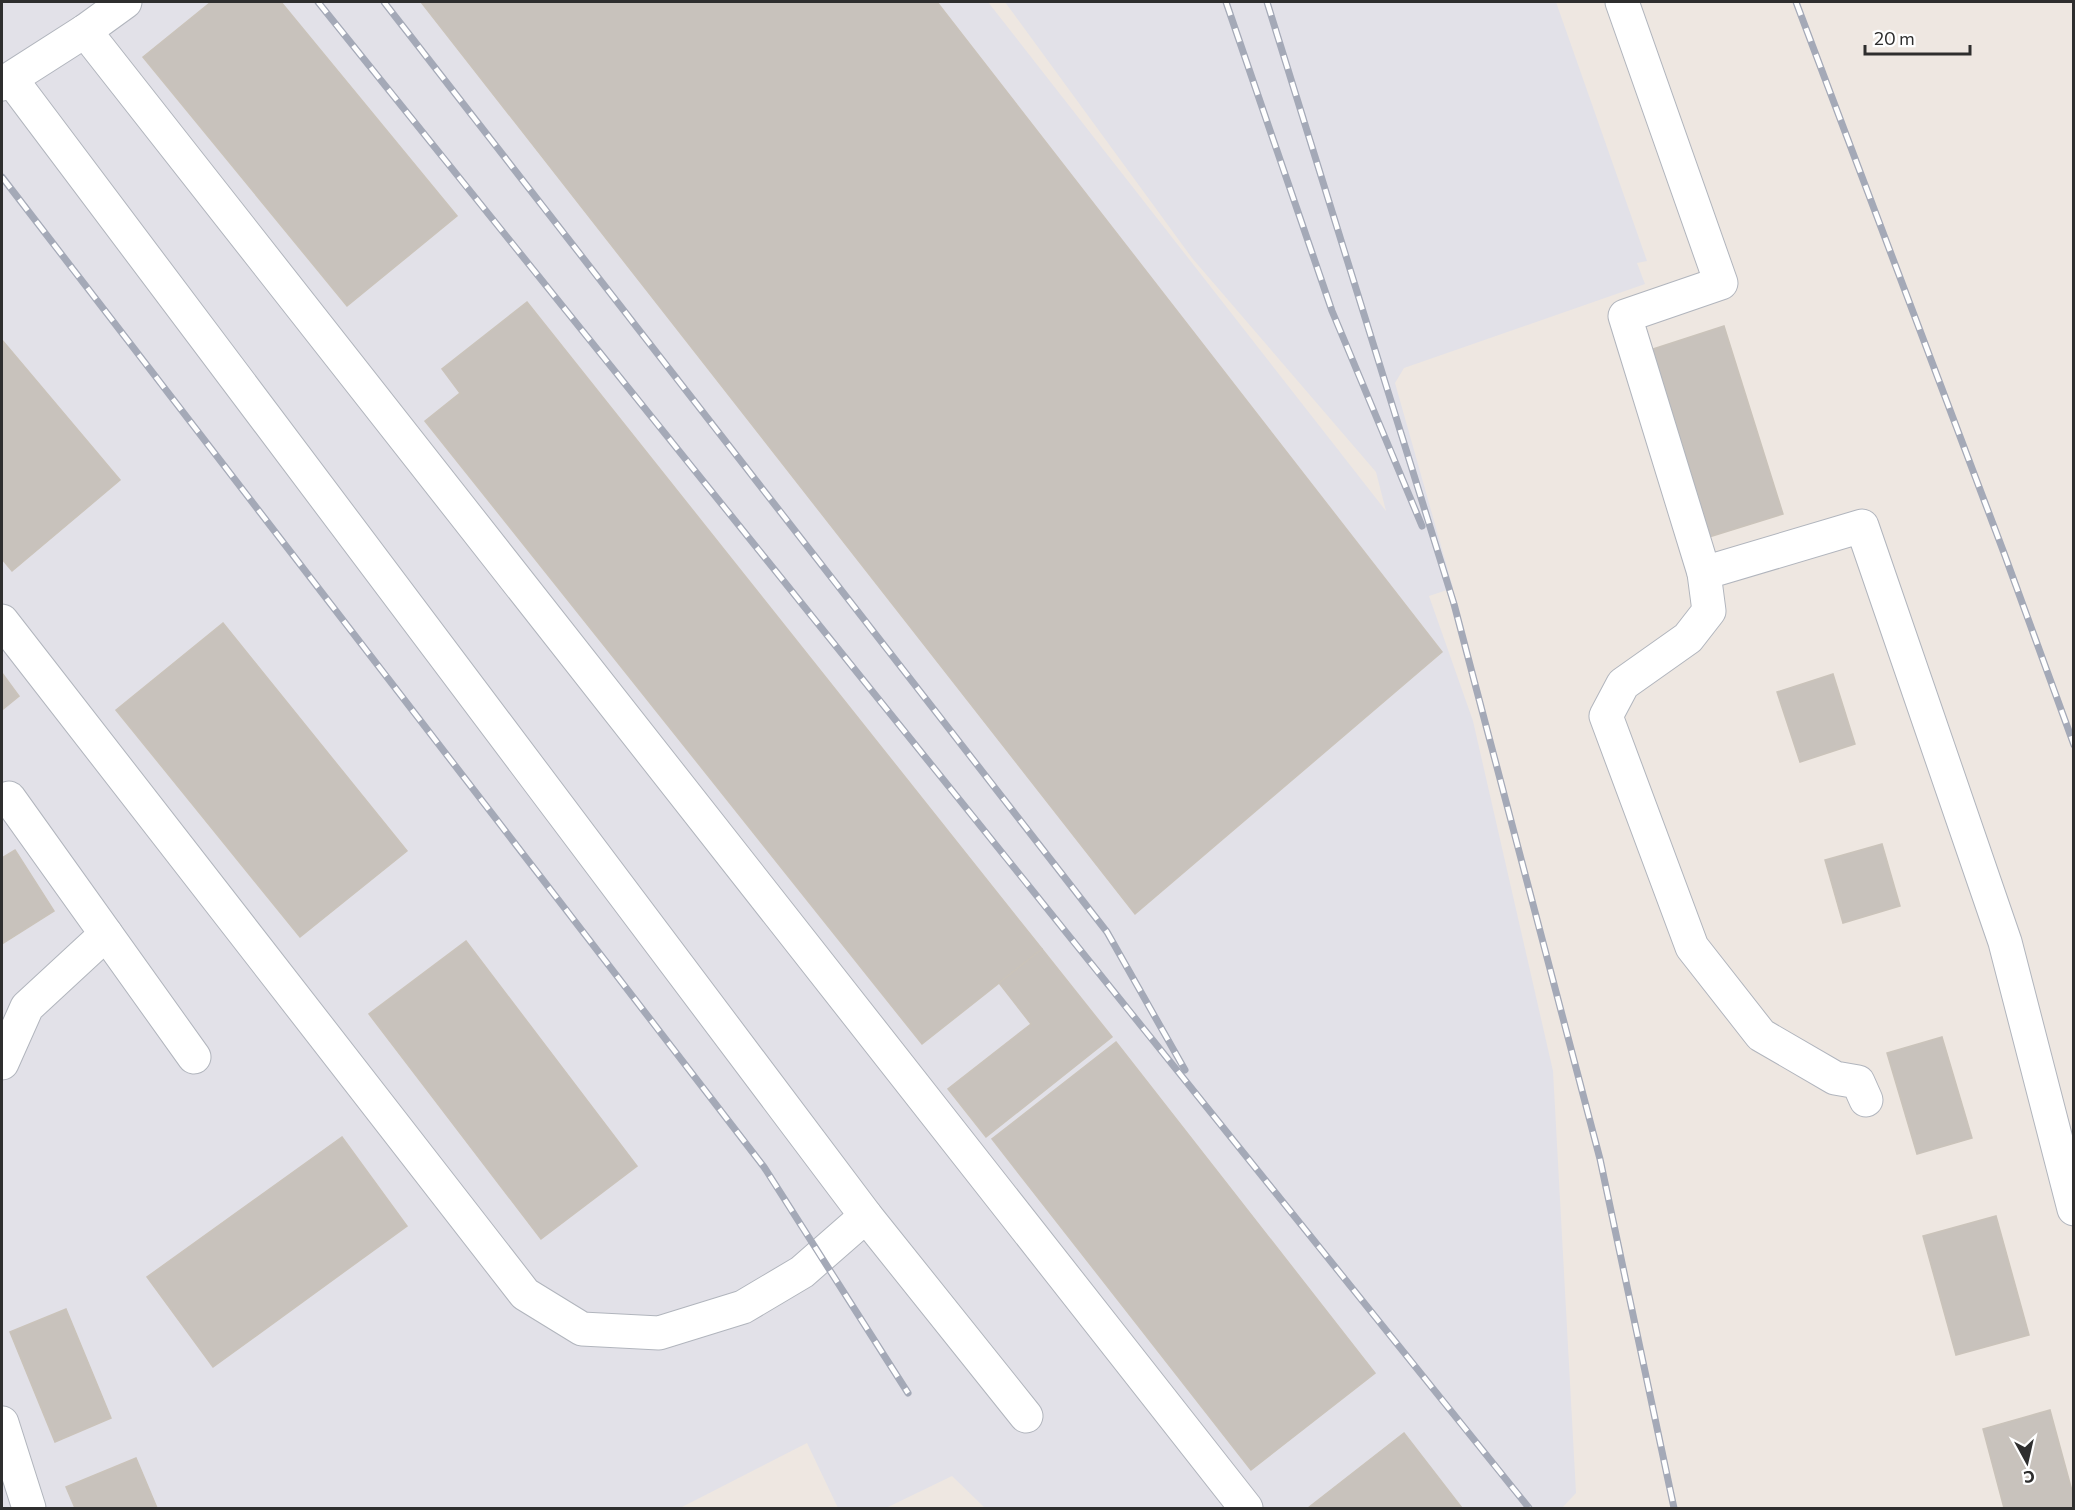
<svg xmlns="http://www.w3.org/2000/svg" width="2075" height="1510" viewBox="0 0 2075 1510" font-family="Commissioner,sans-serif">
<rect width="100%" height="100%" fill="#eee7e1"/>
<!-- industrial -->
<polygon fill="#e2e1e8" points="2,2 988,2 1386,511 1376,472 1192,258 1005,2 1556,2 1647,261 1637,263 1645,284 1404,368 1395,383 1453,588 1429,596 1473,721 1553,1071 1576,1493 1562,1508 985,1508 952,1476 886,1508 838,1508 807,1443 680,1508 2,1508"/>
<!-- building -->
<g fill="#c8c2bc" stroke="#cac3ba" stroke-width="1.5">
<polygon points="211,2 281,2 457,216 347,306 143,57"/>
<polygon points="421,2 937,2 1442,652 1135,914"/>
<polygon points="527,302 1042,949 922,1044 425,421 460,393 442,369"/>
<polygon points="1724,326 1783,514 1709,537 1650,350"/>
<polygon points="2,340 120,480 12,571 2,559"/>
<polygon points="223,623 407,851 300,937 116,710"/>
<polygon points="2,673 19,696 2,710"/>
<polygon points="1833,674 1855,744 1800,762 1777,692"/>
<polygon points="1882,844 1900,906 1843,923 1825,860"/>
<polygon points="15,850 54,911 2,944 2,858"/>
<polygon points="466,941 637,1166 541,1239 369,1014"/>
<polygon points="1042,949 1112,1037 986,1137 948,1089 1031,1024 999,983"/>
<polygon points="1942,1037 1972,1138 1917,1154 1887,1053"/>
<polygon points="1116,1042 1375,1373 1251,1470 992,1139"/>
<polygon points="342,1137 407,1226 213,1367 147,1277"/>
<polygon points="1996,1216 2029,1335 1956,1355 1923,1236"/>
<polygon points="66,1309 111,1418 55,1442 10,1332"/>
<polygon points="2050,1410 2074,1498 2074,1508 2004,1508 1983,1429"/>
<polygon points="1404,1433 1462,1508 1308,1508"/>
<polygon points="136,1458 157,1508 75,1508 66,1487"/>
</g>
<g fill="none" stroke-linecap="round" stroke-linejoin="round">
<!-- minor casing -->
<g stroke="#b1b5bd" stroke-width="35">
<g id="minor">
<polyline points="1622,2 1721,283 1625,316 1704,573"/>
<polyline points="85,31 1246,1508"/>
<polyline points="11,79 866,1216 1026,1416"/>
<polyline points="2,84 85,31 125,2"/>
<polyline points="2,621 525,1294 582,1329 659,1333 743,1307 802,1272 866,1216"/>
<polyline points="2,800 9,798 194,1057"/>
<polyline points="2,1063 27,1007 106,934"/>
<polyline points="1866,1100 1858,1082 1835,1078 1761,1035 1692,947 1606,716 1623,684 1688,638 1709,611 1704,573 1862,526 2005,942 2074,1209"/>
<polyline points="2,1423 29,1508"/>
</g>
</g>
<!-- minor -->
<use href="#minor" stroke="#fff" stroke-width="33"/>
<!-- rail casing -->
<g stroke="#a4a9b7" stroke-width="7">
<g id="rail">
<polyline points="318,2 1529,1508"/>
<polyline points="384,2 1107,932 1185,1070"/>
<polyline points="1226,2 1332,311 1422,526"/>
<polyline points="1267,2 1454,604 1600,1159 1674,1508"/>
<polyline points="1796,2 2004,553 2074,745"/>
<polyline points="2,177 764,1167 908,1393"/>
</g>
</g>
<!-- rail -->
<use href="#rail" stroke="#fff" stroke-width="4.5" stroke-dasharray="14" stroke-linecap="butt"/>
</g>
<!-- border -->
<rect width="2075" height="1510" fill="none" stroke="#2e2e2e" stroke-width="6"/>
<!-- north arrow -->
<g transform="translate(2027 1462) rotate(172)" stroke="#ffffff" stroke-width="4.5" paint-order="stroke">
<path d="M0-4.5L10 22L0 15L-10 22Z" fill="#2e2e2e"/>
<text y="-9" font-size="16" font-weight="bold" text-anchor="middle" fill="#2e2e2e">С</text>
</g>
<!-- scale -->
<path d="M1865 45v9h105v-9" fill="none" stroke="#2e2e2e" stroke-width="3"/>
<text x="1874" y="45" font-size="18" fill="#2e2e2e" stroke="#ffffff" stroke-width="4.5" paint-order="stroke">20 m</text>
</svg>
